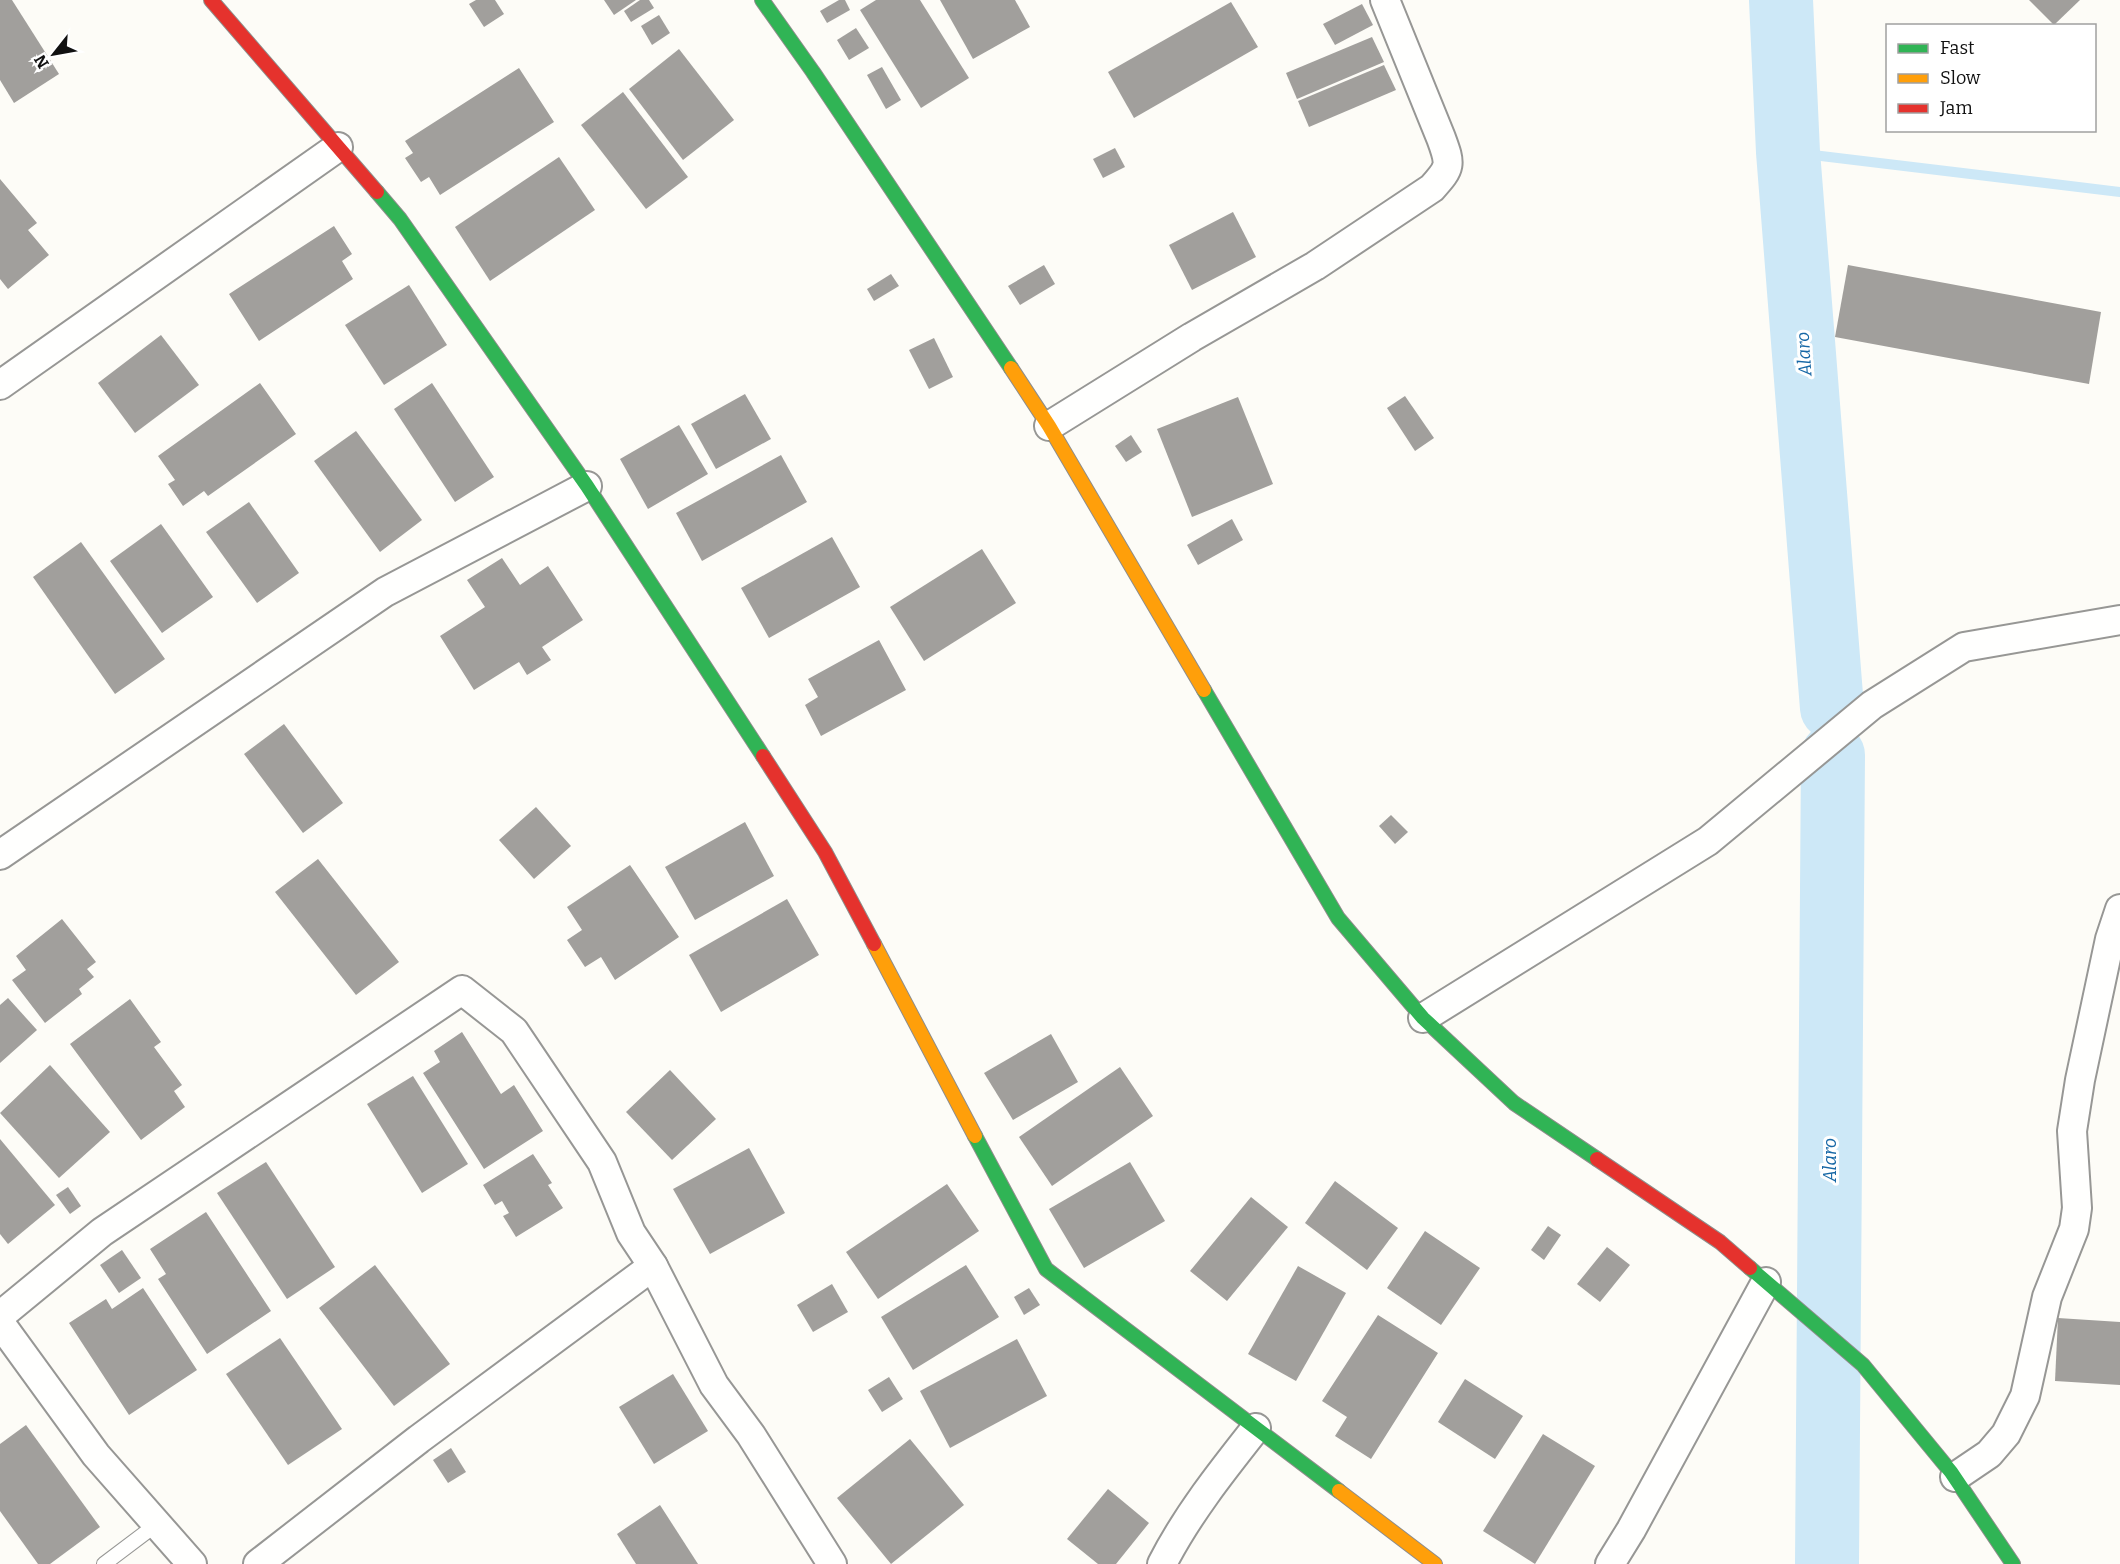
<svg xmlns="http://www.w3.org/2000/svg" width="2120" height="1564" viewBox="0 0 2120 1564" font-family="Bitter,serif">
<rect width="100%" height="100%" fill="#fdfcf7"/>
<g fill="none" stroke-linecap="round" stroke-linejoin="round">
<!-- stream -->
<polyline stroke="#cde8f7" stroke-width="10" points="1788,152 2120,192"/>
<!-- river -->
<g stroke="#cde8f7" stroke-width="64">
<polyline points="1781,0 1788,152 1832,708"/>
<polyline points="1827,1564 1833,755"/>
</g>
</g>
<!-- building -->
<g fill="#a19f9c">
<polygon points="0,0 12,0 59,74 14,103 0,80"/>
<polygon points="476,0 495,0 504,14 484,27 469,4"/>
<polygon points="604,0 636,0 614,15"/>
<polygon points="640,0 649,0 654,8 631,22 624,11"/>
<polygon points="839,0 845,0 850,10 827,23 820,11"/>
<polygon points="876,0 920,0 969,78 921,108 860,10"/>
<polygon points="940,0 1015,0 1030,27 973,59"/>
<polygon points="2029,0 2080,0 2054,25"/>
<polygon points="1231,2 1258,47 1134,118 1108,72"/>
<polygon points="1362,4 1373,25 1335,45 1323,24"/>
<polygon points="659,15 670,33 652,45 641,26"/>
<polygon points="856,28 869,48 849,60 837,40"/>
<polygon points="1372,37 1384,62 1297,99 1286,73"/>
<polygon points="679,49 734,120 683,160 629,89"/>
<polygon points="1384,65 1396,90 1309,127 1298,101"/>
<polygon points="882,67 901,100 886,109 867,75"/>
<polygon points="519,68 554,122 440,195 429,177 421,182 405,158 413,153 405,141"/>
<polygon points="623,92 688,177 646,209 581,125"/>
<polygon points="1115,148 1125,167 1103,178 1093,159"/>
<polygon points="559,157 595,210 490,281 455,227"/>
<polygon points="0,179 37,223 28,230 49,255 8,289 0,279"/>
<polygon points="1233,212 1256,257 1192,290 1169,245"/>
<polygon points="334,226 352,254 342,261 353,279 259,341 229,294"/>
<polygon points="1044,265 1055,284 1020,305 1008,286"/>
<polygon points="1848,265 2101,312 2089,384 1835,337"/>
<polygon points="891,274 899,286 874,301 867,289"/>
<polygon points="409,285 447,345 384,385 345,325"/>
<polygon points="161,335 199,385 135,433 98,383"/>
<polygon points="934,338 953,377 929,389 909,350"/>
<polygon points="260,383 296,434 208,496 204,491 183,506 168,484 175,480 158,456"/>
<polygon points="432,383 494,477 455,502 394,409"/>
<polygon points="745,394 771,439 716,469 691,424"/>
<polygon points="1405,396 1434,438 1415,451 1387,408"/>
<polygon points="1238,397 1273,484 1192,517 1157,429"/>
<polygon points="679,425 708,474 648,509 620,459"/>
<polygon points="356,431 422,520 380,552 314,461"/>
<polygon points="1131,435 1142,452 1126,462 1115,446"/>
<polygon points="781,455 807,502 702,561 676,513"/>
<polygon points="249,502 299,573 257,603 206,532"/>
<polygon points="1232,519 1243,540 1198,565 1187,545"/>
<polygon points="161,524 213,597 162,633 110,561"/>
<polygon points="832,537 860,587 769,638 741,588"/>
<polygon points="81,542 165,659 115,694 33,577"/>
<polygon points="982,549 1016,603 924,661 890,607"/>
<polygon points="502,558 520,585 548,566 583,620 542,647 551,660 527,675 519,662 474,690 440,636 485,607 467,580"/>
<polygon points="879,640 906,690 821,736 805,705 818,697 808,679"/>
<polygon points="284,724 343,803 303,833 244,754"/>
<polygon points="536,807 571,846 534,879 499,840"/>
<polygon points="1391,815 1408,832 1395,844 1379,826"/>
<polygon points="745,822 774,876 695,920 665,867"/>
<polygon points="318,859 399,962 356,995 275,892"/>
<polygon points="630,865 679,937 615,980 601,957 585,967 567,940 582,930 567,907"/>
<polygon points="787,899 819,955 721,1012 689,955"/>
<polygon points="62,919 96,962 87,969 94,977 79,989 82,994 45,1023 12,980 26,970 16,956"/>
<polygon points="8,998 37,1030 0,1063 0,1005"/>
<polygon points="130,999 161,1042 154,1047 182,1085 174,1091 185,1107 141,1140 70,1044"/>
<polygon points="462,1032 501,1094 514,1085 543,1131 484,1169 423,1073 440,1062 434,1051"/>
<polygon points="1051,1034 1078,1082 1013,1120 984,1073"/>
<polygon points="50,1065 110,1132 59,1178 0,1113"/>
<polygon points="1120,1067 1153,1116 1052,1186 1019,1137"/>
<polygon points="670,1070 716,1119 672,1160 626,1112"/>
<polygon points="413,1076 468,1164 422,1193 367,1104"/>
<polygon points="0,1139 55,1205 8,1244 0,1234"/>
<polygon points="749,1148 785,1213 710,1254 673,1189"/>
<polygon points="533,1154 552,1183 548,1185 563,1208 516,1237 503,1216 509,1213 502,1201 495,1205 483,1185"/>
<polygon points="266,1162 335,1267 287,1299 217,1193"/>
<polygon points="1130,1162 1165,1221 1084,1268 1049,1209"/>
<polygon points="1335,1181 1398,1228 1367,1270 1305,1223"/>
<polygon points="947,1184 979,1231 878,1299 846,1252"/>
<polygon points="68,1187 81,1206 70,1214 56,1195"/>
<polygon points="1251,1197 1288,1227 1227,1301 1190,1271"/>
<polygon points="206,1212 271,1311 207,1354 158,1279 166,1274 150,1249"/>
<polygon points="1548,1226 1561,1235 1544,1260 1531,1250"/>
<polygon points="1425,1231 1480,1268 1441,1325 1387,1288"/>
<polygon points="1607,1247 1630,1265 1600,1302 1577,1284"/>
<polygon points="122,1250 141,1278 119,1293 100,1265"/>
<polygon points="375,1265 450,1364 394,1406 319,1308"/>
<polygon points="966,1265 999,1317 913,1370 881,1317"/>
<polygon points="1298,1266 1346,1293 1296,1381 1248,1354"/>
<polygon points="832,1284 848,1312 813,1332 797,1305"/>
<polygon points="143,1288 197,1370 129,1415 69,1323 106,1299 112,1309"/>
<polygon points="1029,1288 1040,1305 1024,1315 1014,1297"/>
<polygon points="1378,1315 1438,1353 1371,1459 1335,1436 1347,1417 1322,1401"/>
<polygon points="2058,1318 2120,1322 2120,1385 2055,1381"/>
<polygon points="280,1338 342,1429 288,1465 226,1374"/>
<polygon points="1017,1339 1047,1396 950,1448 920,1391"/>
<polygon points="673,1374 708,1431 654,1464 619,1407"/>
<polygon points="889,1377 903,1399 882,1412 868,1390"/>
<polygon points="1465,1379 1523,1416 1495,1459 1438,1422"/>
<polygon points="26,1425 100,1527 50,1564 38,1564 0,1511 0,1444"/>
<polygon points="1543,1434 1595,1466 1535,1564 1483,1531"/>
<polygon points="910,1439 964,1505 891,1564 837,1498"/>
<polygon points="451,1448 466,1472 448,1483 433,1460"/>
<polygon points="1108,1489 1149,1523 1116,1564 1098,1564 1067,1539"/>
<polygon points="660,1505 698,1564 636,1564 617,1534"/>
</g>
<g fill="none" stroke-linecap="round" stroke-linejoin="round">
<!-- lane casing -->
<g stroke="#979795" stroke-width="16">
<polyline id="lane" points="104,1564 157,1524"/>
</g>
<!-- street casing -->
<g stroke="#979795" stroke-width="32">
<g id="street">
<polyline points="0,385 338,147"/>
<path d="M1049,426L1192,337L1315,266L1432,188C1451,167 1451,165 1441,138L1385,0"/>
<polyline points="0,855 385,592 587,486"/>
<polyline points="1423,1018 1708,841 1872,705 1964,647 2120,620"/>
<polyline points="0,1316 102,1232 462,990 514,1031 602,1162 631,1233 653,1266 714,1385 751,1435 832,1564"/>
<polyline points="0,1323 96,1455 192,1564"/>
<polyline points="1955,1477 1989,1454 2006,1434 2025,1396 2047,1297 2074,1229 2077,1208 2072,1131 2080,1080 2110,939 2120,909"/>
<polyline points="258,1564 419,1439 653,1266"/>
<path d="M1162,1564C1187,1515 1222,1471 1256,1428"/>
<polyline points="1610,1564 1631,1530 1766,1282"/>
</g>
</g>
<!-- fast casing -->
<g stroke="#8e8d8b" stroke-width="16">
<g id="fast">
<polyline points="762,0 813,72 1011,368"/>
<polyline points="377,192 400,219 587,486 763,756"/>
<polyline points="1204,690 1338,918 1423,1018 1514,1103 1597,1159"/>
<polyline points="975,1136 1046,1269 1339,1491"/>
<polyline points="1750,1268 1863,1365 1951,1472 2013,1564"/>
</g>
</g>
<!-- slow casing -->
<g stroke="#8e8d8b" stroke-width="16">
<g id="slow">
<polyline points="1011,368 1049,426 1204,690"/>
<polyline points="874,944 975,1136"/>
<polyline points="1339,1491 1435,1564"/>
</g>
</g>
<!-- jam casing -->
<g stroke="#8e8d8b" stroke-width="16">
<g id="jam">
<polyline points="211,0 377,192"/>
<polyline points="763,756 825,852 874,944"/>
<polyline points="1597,1159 1720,1242 1750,1268"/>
</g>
</g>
<!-- lane -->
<use href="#lane" stroke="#fffffe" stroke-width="14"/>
<!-- street -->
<use href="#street" stroke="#fffffe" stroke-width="28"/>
<!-- fast -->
<use href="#fast" stroke="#30b455" stroke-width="14"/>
<!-- slow -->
<use href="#slow" stroke="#ff9f0a" stroke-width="14"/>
<!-- jam -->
<use href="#jam" stroke="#e5322d" stroke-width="14"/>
</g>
<g text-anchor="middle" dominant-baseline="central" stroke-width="6" stroke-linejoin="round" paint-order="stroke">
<!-- water labels -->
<g font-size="18" font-style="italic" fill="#1768a6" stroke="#fff">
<text transform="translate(1804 354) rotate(-94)">Alaro</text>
<text transform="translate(1830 1160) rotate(-90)">Alaro</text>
</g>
</g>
<!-- legend -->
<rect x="1886" y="24" width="210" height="108" fill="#ffffff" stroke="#a0a0a0" stroke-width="1.5"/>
<rect x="1898" y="44" width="30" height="9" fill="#30b455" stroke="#a0a0a0" stroke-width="1.5"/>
<text x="1940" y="54" font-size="18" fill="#111111">Fast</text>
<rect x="1898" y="74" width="30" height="9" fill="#ff9f0a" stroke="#a0a0a0" stroke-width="1.5"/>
<text x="1940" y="84" font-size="18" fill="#111111">Slow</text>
<rect x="1898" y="104" width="30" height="9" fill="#e5322d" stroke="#a0a0a0" stroke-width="1.5"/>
<text x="1940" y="114" font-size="18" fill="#111111">Jam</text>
<!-- north arrow -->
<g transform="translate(54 54) rotate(239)" stroke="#ffffff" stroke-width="4.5" paint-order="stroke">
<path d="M0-4.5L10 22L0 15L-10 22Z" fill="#111111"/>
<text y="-9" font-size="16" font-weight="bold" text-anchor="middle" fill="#111111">N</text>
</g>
</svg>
